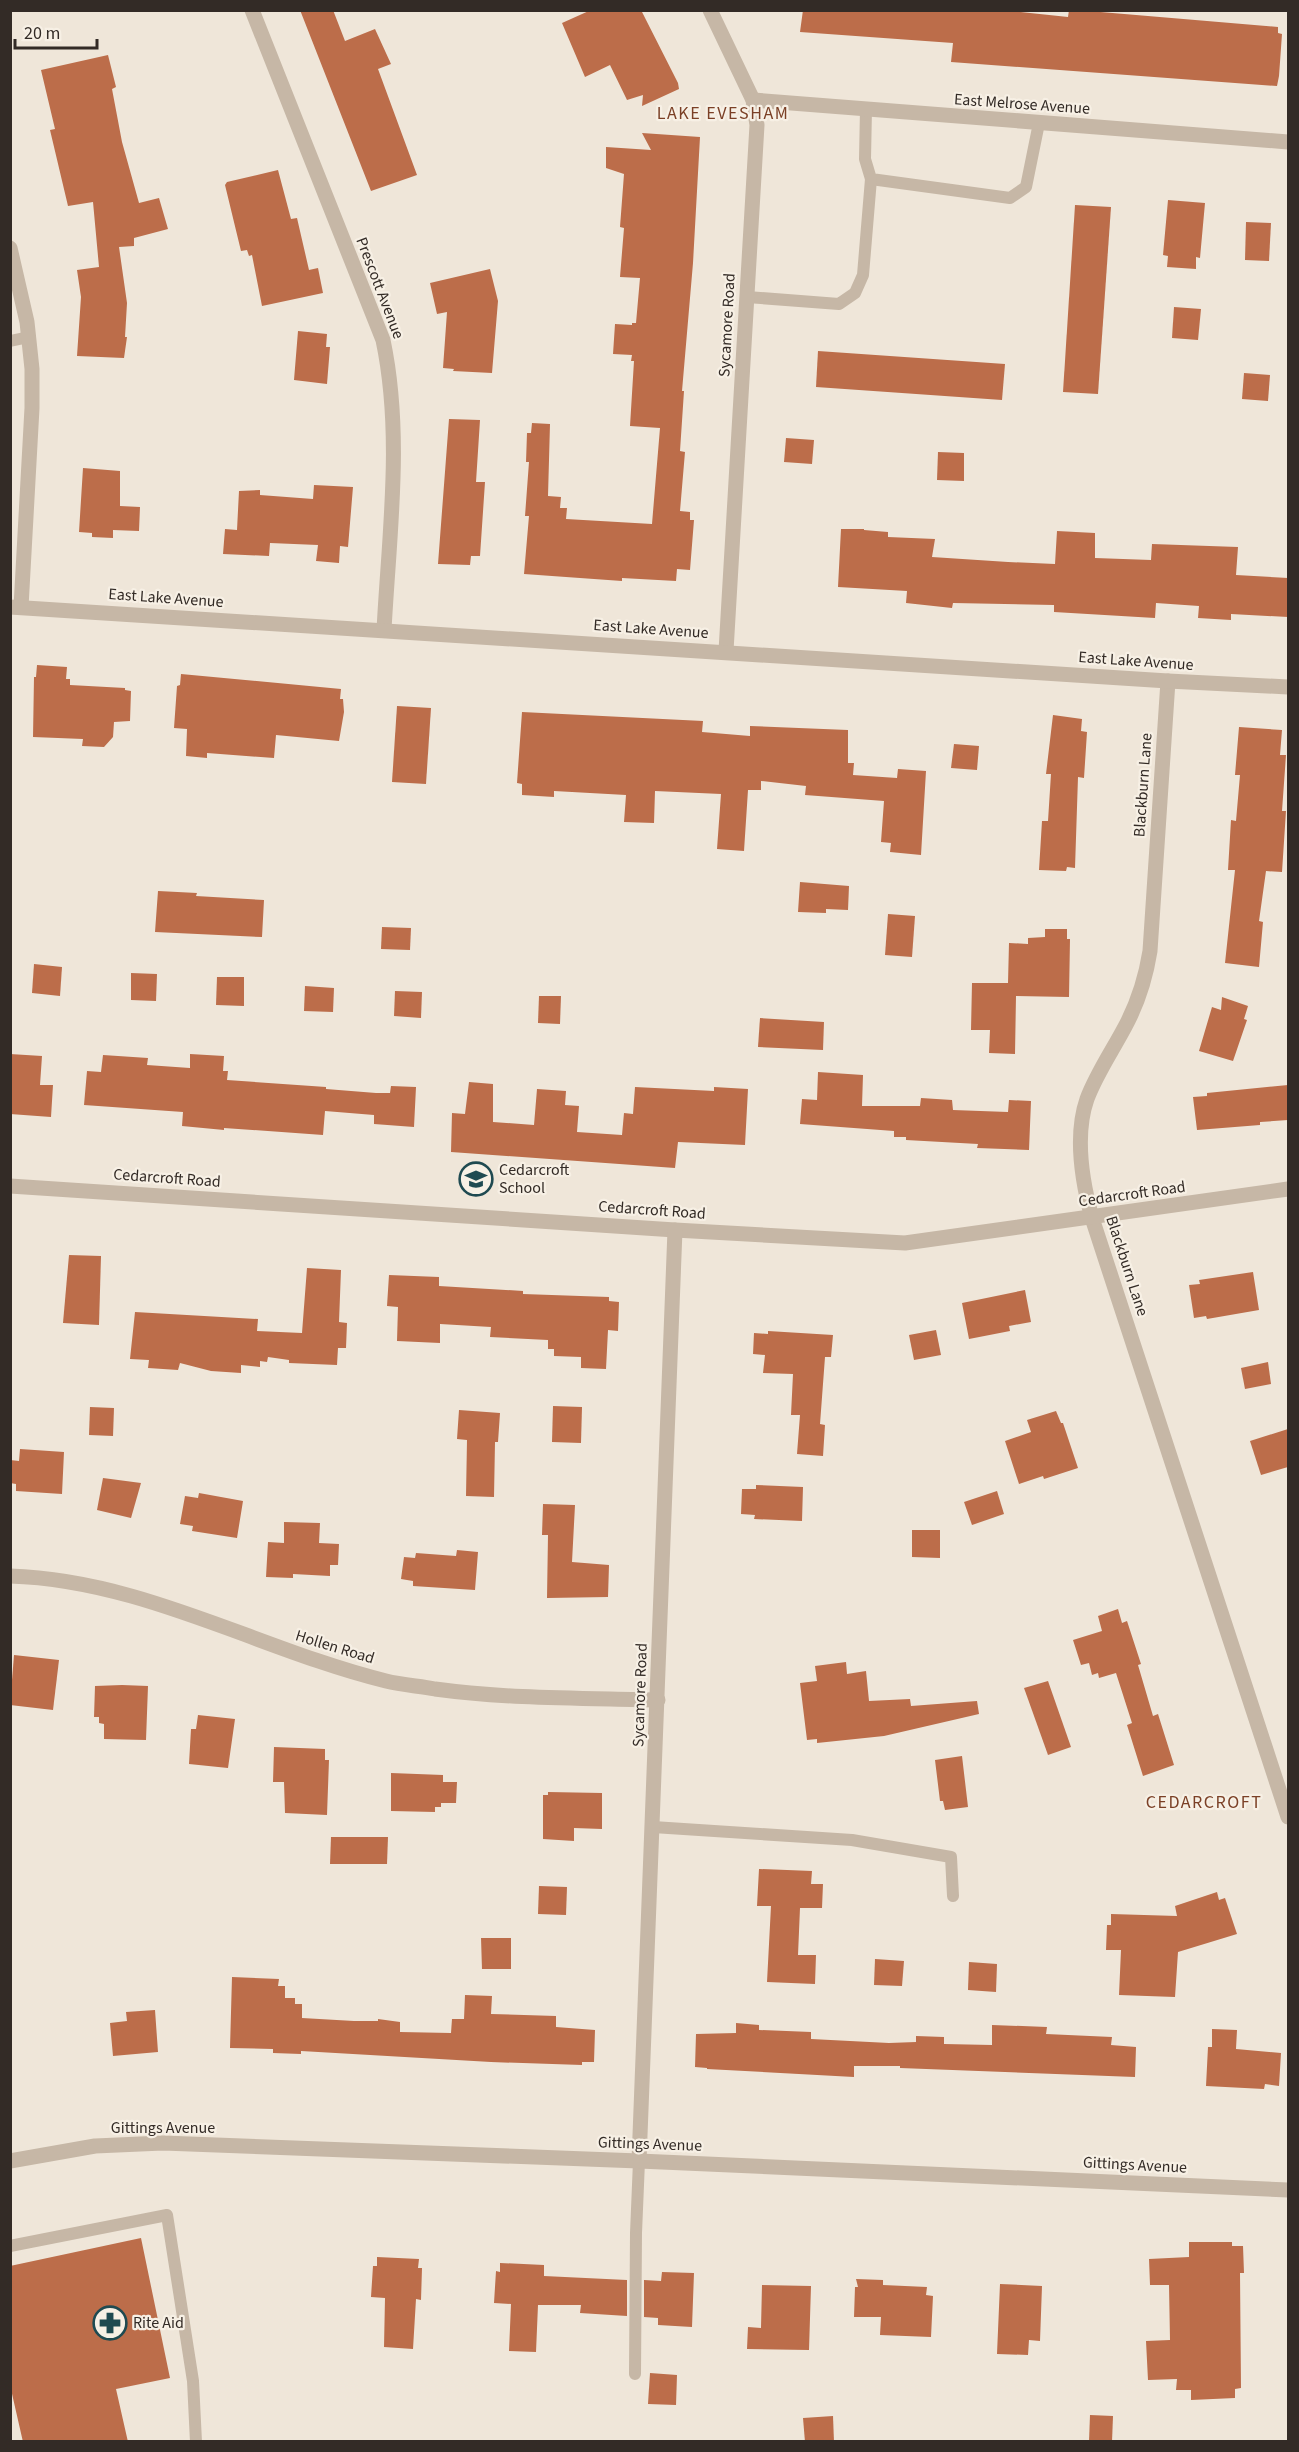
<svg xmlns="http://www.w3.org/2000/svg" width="1299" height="2452" viewBox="0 0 1299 2452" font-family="'Source Sans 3',sans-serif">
<rect width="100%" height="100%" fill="#efe6d9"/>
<!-- building -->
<g fill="#bc6d4a">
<polygon points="300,10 333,10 345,41 375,29 391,64 378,69 417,175 371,191"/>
<polygon points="591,10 641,10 678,83 679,89 642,106 643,95 627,100 610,65 585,77 562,23"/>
<polygon points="803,10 1001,10 1068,17 1069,10 1077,10 1278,27 1278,33 1282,34 1279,76 1277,86 951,62 953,43 800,32"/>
<polygon points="108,55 116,87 112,89 122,142 139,203 159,198 168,229 134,238 134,246 119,247 127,303 125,337 127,337 124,358 77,356 81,297 77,270 99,267 93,202 68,206 50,130 55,129 41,70"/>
<polygon points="642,133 700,137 693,263 682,391 684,391 680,451 685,452 680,511 690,512 690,520 694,520 690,570 677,569 676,581 622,578 622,581 524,574 529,516 525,516 529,462 526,462 527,433 531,433 532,423 550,424 548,496 561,497 560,508 567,508 566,519 652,524 660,428 630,426 634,361 631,361 632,355 613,354 615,324 632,325 632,323 636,323 640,278 620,277 624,228 620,227 624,174 606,168 606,147 651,150"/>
<polygon points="278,170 291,219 297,218 309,270 318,268 323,293 262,306 252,255 249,256 247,250 241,251 225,185 227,182"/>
<polygon points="1168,200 1205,203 1200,258 1196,257 1196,269 1167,267 1168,256 1163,255"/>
<polygon points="1075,205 1111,207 1098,394 1063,392"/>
<polygon points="1246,222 1271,223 1269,261 1245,260"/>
<polygon points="490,269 498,301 492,373 453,371 454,369 443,368 447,312 437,314 430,283"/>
<polygon points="1174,307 1201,309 1198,340 1172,338"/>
<polygon points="298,331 327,334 326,347 330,347 327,384 294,380"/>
<polygon points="818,351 1005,364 1002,400 816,387"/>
<polygon points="1244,373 1270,375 1268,401 1242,399"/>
<polygon points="449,419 480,420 476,482 485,482 480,556 471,556 470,565 438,564"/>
<polygon points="786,438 814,440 812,464 784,462"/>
<polygon points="938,452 964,453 964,481 937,480"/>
<polygon points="83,468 120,471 120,506 140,507 139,531 113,530 113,538 92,537 92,533 79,532"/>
<polygon points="314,485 353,487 348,547 340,546 339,563 316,561 318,545 270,543 269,556 223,554 225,529 237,530 239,491 260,490 260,495 313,499"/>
<polygon points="841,529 864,529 864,530 888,532 888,537 935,539 932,557 1008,562 1055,564 1057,531 1095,533 1095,558 1151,560 1152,544 1238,547 1236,575 1288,578 1288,617 1231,614 1231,620 1198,618 1199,606 1156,603 1155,618 1054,612 1054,605 953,603 952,608 906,603 907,591 838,587"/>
<polygon points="37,665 67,667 66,679 70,679 70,685 125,688 125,690 131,691 130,721 114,722 113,737 104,747 82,746 83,739 33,737 34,677 36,677"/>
<polygon points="181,674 341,689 340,699 343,699 344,712 339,741 276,735 274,758 207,753 207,758 186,756 187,729 174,728 177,686 180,685"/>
<polygon points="397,706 431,708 426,784 392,782"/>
<polygon points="522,712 703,721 702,732 750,736 750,726 848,730 848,763 854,763 853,775 897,778 898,769 926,771 921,855 890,852 891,843 881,842 884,801 805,795 806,786 761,781 761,790 748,790 744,851 717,849 721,794 655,791 654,823 624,822 626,795 554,791 554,797 522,795 522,784 517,783"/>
<polygon points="1053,715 1082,719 1081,731 1087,732 1084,778 1078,777 1075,868 1067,867 1066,871 1039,870 1042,821 1048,821 1051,774 1046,774"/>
<polygon points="1239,727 1282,730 1280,755 1286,755 1282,811 1286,811 1282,872 1266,871 1259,921 1263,922 1259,967 1225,963 1235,870 1228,870 1231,820 1236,821 1240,775 1235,775"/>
<polygon points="954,744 979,746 977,770 951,768"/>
<polygon points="800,882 849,886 848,910 826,909 826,913 798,912"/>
<polygon points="158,891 197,893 196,896 264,900 262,937 155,932"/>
<polygon points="888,914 915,916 912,957 885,955"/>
<polygon points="382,927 411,928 410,950 381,949"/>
<polygon points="1045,929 1067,929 1067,939 1070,939 1069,997 1016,996 1015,1054 989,1053 990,1030 971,1030 972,983 1008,983 1009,943 1028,944 1028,938 1045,937"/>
<polygon points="34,964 62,967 60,996 32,993"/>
<polygon points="131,973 157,974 156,1001 131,1000"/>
<polygon points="217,977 244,977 244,1006 216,1005"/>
<polygon points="305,986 334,988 333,1012 304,1011"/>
<polygon points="395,991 422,992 421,1018 394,1016"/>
<polygon points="539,996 561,996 560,1024 538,1023"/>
<polygon points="1222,997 1248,1006 1244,1019 1247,1020 1233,1061 1199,1051 1212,1007 1221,1010"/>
<polygon points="760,1018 824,1022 823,1050 758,1047"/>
<polygon points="10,1054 42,1056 40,1085 53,1085 51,1117 10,1114"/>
<polygon points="190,1054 224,1056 223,1071 228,1071 227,1080 326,1087 326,1089 376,1093 390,1093 391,1086 416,1087 414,1127 374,1124 374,1115 325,1111 323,1135 224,1128 224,1130 182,1126 183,1112 84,1105 87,1071 101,1072 103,1055 148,1058 147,1065 190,1068"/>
<polygon points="818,1072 863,1075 862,1106 920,1106 921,1098 952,1100 953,1110 1008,1112 1009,1100 1031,1101 1029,1150 977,1148 978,1144 906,1140 906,1137 894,1137 894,1131 800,1124 802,1099 817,1100"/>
<polygon points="469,1082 493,1084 493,1122 534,1125 537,1089 566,1091 565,1105 579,1106 577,1132 622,1135 624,1113 633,1114 635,1087 714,1091 714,1087 748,1089 745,1145 678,1142 675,1168 451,1152 452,1113 465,1114"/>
<polygon points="1288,1085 1288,1120 1260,1122 1260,1125 1197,1130 1193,1097 1207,1096 1207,1093"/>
<polygon points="69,1255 101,1256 99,1325 63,1323"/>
<polygon points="307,1268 341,1270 339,1322 347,1323 346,1348 338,1348 337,1365 289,1363 289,1360 268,1357 267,1362 260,1361 260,1367 241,1365 241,1373 211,1371 180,1363 178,1370 148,1368 149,1360 130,1359 135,1312 258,1319 257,1331 302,1333"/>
<polygon points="1253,1272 1259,1310 1207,1319 1206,1316 1194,1318 1189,1285 1200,1284 1199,1280"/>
<polygon points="389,1275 439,1277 439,1286 523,1291 523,1294 609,1297 609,1301 619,1302 618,1331 608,1330 606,1369 581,1368 581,1357 554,1356 554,1349 548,1349 548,1340 490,1337 491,1327 440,1324 440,1343 397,1341 398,1307 387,1306"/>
<polygon points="1025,1290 1031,1322 1009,1326 1010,1331 969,1339 962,1303"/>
<polygon points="936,1330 941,1355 914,1360 909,1335"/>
<polygon points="768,1331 833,1335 831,1357 825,1357 820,1424 825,1425 823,1456 797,1454 800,1415 791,1415 793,1374 763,1373 765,1355 753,1354 754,1333 768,1334"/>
<polygon points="1268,1362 1271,1384 1245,1389 1241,1368"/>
<polygon points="553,1406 582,1407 581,1443 552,1442"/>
<polygon points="90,1407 114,1408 113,1436 89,1435"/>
<polygon points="459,1410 500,1413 498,1442 495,1442 494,1497 466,1496 467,1440 457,1439"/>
<polygon points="1056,1411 1061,1423 1063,1423 1078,1468 1044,1479 1043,1476 1019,1484 1005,1441 1031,1432 1027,1420"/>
<polygon points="1288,1429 1288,1467 1261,1475 1250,1441"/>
<polygon points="20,1449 64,1452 62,1494 16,1491 16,1484 10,1483 10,1460 19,1461"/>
<polygon points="103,1478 141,1483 131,1518 97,1510"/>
<polygon points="756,1485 803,1487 802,1521 754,1519 755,1515 741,1514 742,1489 756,1489"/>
<polygon points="997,1491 1004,1514 972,1525 964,1502"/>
<polygon points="199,1493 243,1501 237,1538 192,1531 193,1526 180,1524 185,1496 198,1498"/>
<polygon points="543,1504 575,1505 572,1562 609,1565 608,1597 547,1598 548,1535 542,1535"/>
<polygon points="284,1522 320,1523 319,1543 339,1544 338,1565 330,1565 330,1576 293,1574 293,1578 266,1577 268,1542 284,1543"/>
<polygon points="912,1530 940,1530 940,1558 912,1557"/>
<polygon points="457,1550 478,1552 475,1590 413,1586 413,1581 401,1579 404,1557 415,1558 416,1553 456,1556"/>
<polygon points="1118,1609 1122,1623 1127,1621 1141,1664 1138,1665 1153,1716 1158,1714 1174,1765 1143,1776 1127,1725 1132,1723 1116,1673 1099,1678 1098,1673 1092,1675 1089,1663 1081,1665 1073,1640 1102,1631 1098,1616"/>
<polygon points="14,1655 59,1660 53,1710 10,1705"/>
<polygon points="846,1662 847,1674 866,1671 869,1701 910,1699 911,1706 977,1701 979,1714 884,1736 817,1743 817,1739 807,1740 800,1683 817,1681 815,1666"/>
<polygon points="1048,1681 1071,1747 1048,1755 1024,1688"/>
<polygon points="122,1685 148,1686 146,1740 104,1739 104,1724 99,1723 99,1717 94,1717 95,1686"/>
<polygon points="198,1715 235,1719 228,1768 189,1764 191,1729 196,1729"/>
<polygon points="274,1747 325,1749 325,1760 329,1760 327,1815 285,1813 284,1782 273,1782"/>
<polygon points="962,1756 968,1807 945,1810 943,1801 940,1801 935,1760"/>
<polygon points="391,1773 443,1775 443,1782 457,1782 456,1803 441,1803 441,1807 435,1807 435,1812 391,1811"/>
<polygon points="548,1792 602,1793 602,1829 574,1828 574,1841 543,1839 543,1795 548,1795"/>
<polygon points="331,1837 388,1837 387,1864 330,1864"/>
<polygon points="759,1869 812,1871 811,1884 823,1884 822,1908 800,1908 798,1955 816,1955 815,1984 767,1982 771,1906 757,1906"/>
<polygon points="539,1886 567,1887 566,1915 538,1914"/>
<polygon points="1217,1892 1219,1900 1225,1898 1237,1934 1178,1952 1175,1997 1119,1995 1121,1950 1106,1950 1107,1925 1111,1925 1111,1914 1177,1916 1175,1906"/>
<polygon points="481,1938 511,1938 511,1969 482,1969"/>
<polygon points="875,1959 904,1961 902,1986 874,1985"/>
<polygon points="969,1962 997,1964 996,1992 968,1990"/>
<polygon points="232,1977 279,1979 278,1986 285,1986 285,1998 295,1998 295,2004 302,2004 302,2018 354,2021 378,2021 378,2019 400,2022 400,2032 451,2033 452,2019 464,2019 465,1995 492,1996 491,2014 556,2016 556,2027 595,2030 594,2062 582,2062 582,2065 491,2062 301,2051 301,2054 273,2053 273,2049 230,2048"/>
<polygon points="155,2010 158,2052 113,2056 110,2023 127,2021 126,2012"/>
<polygon points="736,2023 759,2025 759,2030 811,2032 811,2039 889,2043 916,2042 916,2036 944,2037 944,2044 992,2045 992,2025 1047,2027 1046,2034 1112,2037 1111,2045 1136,2047 1135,2077 900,2068 900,2066 854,2066 854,2077 707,2069 707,2068 695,2067 696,2034 736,2033"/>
<polygon points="1212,2029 1237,2030 1236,2049 1281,2053 1279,2086 1265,2084 1264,2089 1206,2086 1208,2047 1212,2047"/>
<polygon points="141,2238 170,2378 116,2389 128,2442 23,2442 10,2385 10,2266"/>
<polygon points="1189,2242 1232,2242 1232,2246 1243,2246 1244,2273 1240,2273 1241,2388 1235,2389 1235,2398 1191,2400 1191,2390 1176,2390 1177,2379 1148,2380 1146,2341 1170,2340 1169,2285 1150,2285 1149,2259 1189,2257"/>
<polygon points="377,2257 419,2259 418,2268 422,2268 421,2300 416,2299 413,2349 384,2347 385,2298 371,2297 373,2266 377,2266"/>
<polygon points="500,2263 544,2265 544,2276 627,2280 627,2316 580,2313 581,2305 538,2305 536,2352 509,2351 511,2304 494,2303 496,2271 500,2272"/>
<polygon points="662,2272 694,2273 692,2327 658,2325 658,2318 644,2317 644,2280 661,2281"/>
<polygon points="856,2279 883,2280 883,2285 927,2287 926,2295 933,2296 931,2337 880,2335 881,2317 854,2317 855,2287 858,2287"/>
<polygon points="1000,2284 1042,2286 1040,2341 1029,2340 1028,2355 997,2354"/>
<polygon points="762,2285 811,2286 809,2350 747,2349 748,2327 761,2328"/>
<polygon points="650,2373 677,2375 676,2405 648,2404"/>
<polygon points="1090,2415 1113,2416 1112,2442 1089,2442"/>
<polygon points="833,2416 834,2442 805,2442 803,2418"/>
</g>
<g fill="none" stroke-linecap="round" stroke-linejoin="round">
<!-- service -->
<g stroke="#c6b7a6" stroke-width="12">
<polyline points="866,109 865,159 871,179 1010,198 1026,187 1039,123"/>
<polyline points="747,297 839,304 855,293 863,275 871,179"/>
<polyline points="10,341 29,337"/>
<polyline points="653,1827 852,1840 951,1857 953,1896"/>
<polyline points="10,2246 167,2215 193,2381 196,2442"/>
<polyline points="635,2374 636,2233 639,2161"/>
</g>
<!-- minor -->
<g stroke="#c6b7a6" stroke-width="15">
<path d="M252,10L383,340C403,435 389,534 384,630"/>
<polyline points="710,10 753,100 757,125 726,651"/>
<polyline points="753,100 1288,142"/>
<polyline points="10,248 27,322 32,369 32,408 21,607"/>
<path d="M1168,681L1150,951C1146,976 1139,999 1128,1021C1115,1047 1097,1072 1087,1099C1074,1136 1082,1181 1092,1218L1288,1817"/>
<polyline points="10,1186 675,1230 905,1243 1288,1189"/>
<path d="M10,1576C143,1580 260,1650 386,1681C402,1685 419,1686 435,1689C509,1699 584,1698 658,1700"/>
<polyline points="639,2161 675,1230"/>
</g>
<!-- tertiary -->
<g stroke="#c6b7a6" stroke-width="15">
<polyline points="10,607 1168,681 1288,687"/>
<polyline points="10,2161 95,2146 163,2143 639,2161 1288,2190"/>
</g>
</g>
<!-- icons -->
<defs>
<g id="school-ring" transform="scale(1.725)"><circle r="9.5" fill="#f7f0e5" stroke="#1f4a51" stroke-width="1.5"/><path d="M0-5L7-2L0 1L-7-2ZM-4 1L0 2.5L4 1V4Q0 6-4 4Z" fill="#1f4a51"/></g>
<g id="pharmacy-ring" transform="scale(1.725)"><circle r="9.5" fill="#f7f0e5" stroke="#1f4a51" stroke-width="1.5"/><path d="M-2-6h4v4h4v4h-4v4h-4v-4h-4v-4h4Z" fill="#1f4a51"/></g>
</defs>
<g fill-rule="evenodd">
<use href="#school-ring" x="476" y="1179"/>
<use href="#pharmacy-ring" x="110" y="2323"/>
</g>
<g text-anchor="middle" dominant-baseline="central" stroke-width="4.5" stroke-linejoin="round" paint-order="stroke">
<!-- street labels -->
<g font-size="16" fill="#332b26" stroke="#f7f0e5">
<text transform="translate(1022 104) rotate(4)">East Melrose Avenue</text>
<text transform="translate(380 288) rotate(69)">Prescott Avenue</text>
<text transform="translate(727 325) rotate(-87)">Sycamore Road</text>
<text transform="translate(166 598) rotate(4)">East Lake Avenue</text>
<text transform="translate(651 629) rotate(4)">East Lake Avenue</text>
<text transform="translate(1136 661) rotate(4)">East Lake Avenue</text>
<text transform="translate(1143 785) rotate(-86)">Blackburn Lane</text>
<text transform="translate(167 1178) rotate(4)">Cedarcroft Road</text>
<text transform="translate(1132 1194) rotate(-8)">Cedarcroft Road</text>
<text transform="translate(652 1210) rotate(4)">Cedarcroft Road</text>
<text transform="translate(1127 1266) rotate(72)">Blackburn Lane</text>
<text transform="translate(335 1647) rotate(17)">Hollen Road</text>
<text transform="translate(640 1695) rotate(-88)">Sycamore Road</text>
<text x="163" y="2128">Gittings Avenue</text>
<text transform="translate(650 2144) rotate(2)">Gittings Avenue</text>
<text transform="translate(1135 2165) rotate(3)">Gittings Avenue</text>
</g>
<!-- poi labels -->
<g font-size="16" fill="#332b26" stroke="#f7f0e5" text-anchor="start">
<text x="499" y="1170">Cedarcroft<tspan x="499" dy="18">School</tspan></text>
<text x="133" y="2323">Rite Aid</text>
</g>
<!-- neighbourhood labels -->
<g font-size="18" letter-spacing="1.5" fill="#7b4026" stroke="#f7f0e5">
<text x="723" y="113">LAKE EVESHAM</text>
<text x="1204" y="1802">CEDARCROFT</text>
</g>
</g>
<!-- border -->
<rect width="1299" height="2452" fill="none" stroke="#332b26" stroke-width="24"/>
<!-- scale -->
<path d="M15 39v9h82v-9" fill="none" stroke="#332b26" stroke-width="3"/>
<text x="24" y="39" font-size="18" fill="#332b26" stroke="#f7f0e5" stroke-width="4.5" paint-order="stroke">20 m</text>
</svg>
